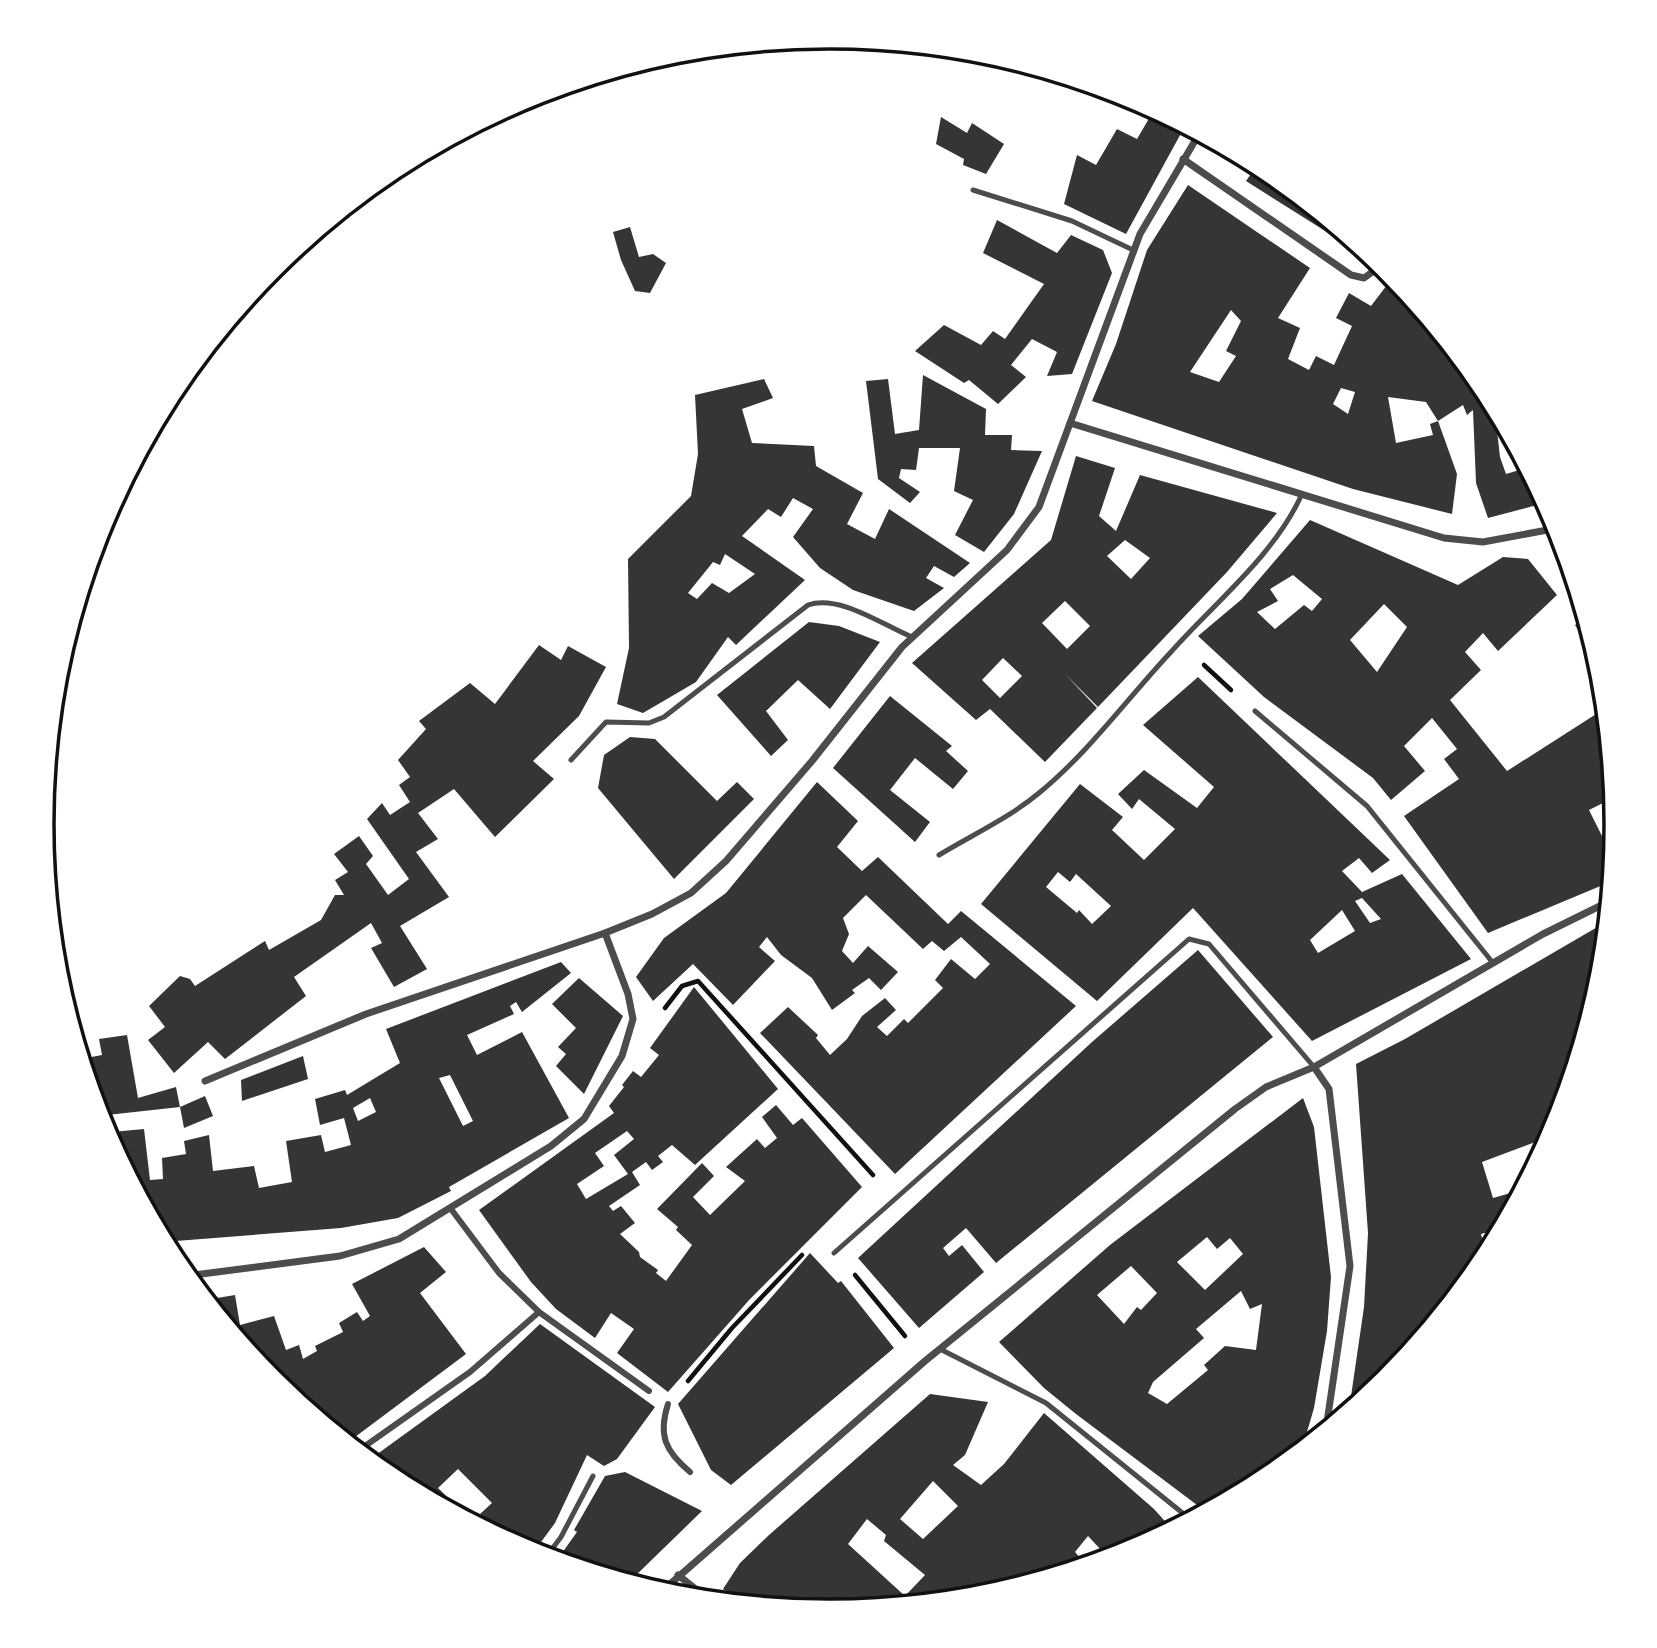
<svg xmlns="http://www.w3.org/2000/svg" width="1657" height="1648" viewBox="0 0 1657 1648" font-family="Montserrat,sans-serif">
<rect width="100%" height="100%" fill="#fff"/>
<!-- building -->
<g fill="#353535" fill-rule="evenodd">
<polygon points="1154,110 1185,126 1126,234 1064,204 1077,155 1096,165 1117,129 1137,139"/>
<polygon points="941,117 967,133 972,123 1004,144 986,174 963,165 964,159 936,144"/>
<polygon points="1255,168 1267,175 1269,172 1370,255 1368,258 1246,181"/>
<path d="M1188,185L1310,268L1278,318L1300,328L1288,359L1309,370L1316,356L1334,365L1352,326L1336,318L1349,293L1371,306L1393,277L1483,387L1504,426L1497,430L1500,457L1506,474L1526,468L1545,503L1488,518L1476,483L1473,410L1467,415L1463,405L1438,421L1457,474L1452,514L1353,489L1092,401L1116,344L1147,250ZM1231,310L1241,321L1226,351L1236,356L1219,382L1190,372ZM1341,388L1355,392L1348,414L1333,404ZM1388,397L1426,402L1438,421L1430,424L1433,435L1396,443Z"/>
<polygon points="997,220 1057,253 1071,235 1103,250 1112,273 1072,374 1047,376 1057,352 1032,339 1011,365 1026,377 998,404 969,380 964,383 915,351 944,325 981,345 993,331 1005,339 1044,284 983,253"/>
<polygon points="630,227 639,257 653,254 666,263 650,293 635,291 621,260 613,232"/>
<polygon points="923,375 986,409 985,435 1012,435 1011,450 1042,451 1014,514 984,552 955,535 973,500 954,491 960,448 919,448 916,470 901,469 899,478 920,492 910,503 878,479 866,381 888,379 895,434 919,430"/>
<path d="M764,379L773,398L742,409L752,443L814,446L816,466L863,493L847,524L875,539L889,509L970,563L954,577L934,566L926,578L944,588L914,611L853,590L820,568L793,537L813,509L793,498L781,517L768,509L742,536L805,580L736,645L728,637L696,682L643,713L617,704L629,648L628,559L691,496L698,454L695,395ZM725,554L755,574L729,593L712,583L697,599L688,593L713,562L720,565Z"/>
<path d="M1076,456L1115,468L1099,516L1116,531L1140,475L1277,513L1227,572L1098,707L1065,674L1097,708L1045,762L990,709L976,720L912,663L1051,540ZM1125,540L1150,558L1131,579L1107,556ZM1065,601L1090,626L1067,649L1042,623ZM1003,658L1022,676L1000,698L982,680Z"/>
<path d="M1310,520L1458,585L1503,557L1528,559L1557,595L1498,651L1483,633L1465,652L1481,670L1450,700L1507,771L1604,709L1613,798L1589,810L1603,838L1615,833L1610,882L1488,933L1404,816L1459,779L1444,759L1457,749L1432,718L1404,746L1425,771L1391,800L1373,778L1264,697L1198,636L1242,599ZM1293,575L1322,599L1312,611L1304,605L1275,629L1257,612L1278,601L1270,589ZM1384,604L1407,627L1377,672L1350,640Z"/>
<polygon points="1585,619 1598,662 1597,662 1575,625"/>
<polygon points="809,622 839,626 880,642 830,709 798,680 766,711 788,740 771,756 717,695"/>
<polygon points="539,645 561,660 568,646 606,667 579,716 533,761 554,779 495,837 454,789 418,813 438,839 416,852 449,897 400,926 427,969 394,987 371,948 382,943 371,923 294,977 306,996 225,1059 208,1042 174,1073 148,1040 165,1027 149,1006 180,976 190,979 195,986 265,941 269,950 321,920 335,895 344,895 335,880 348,872 334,854 359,836 373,856 366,864 388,895 409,879 367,819 382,803 390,815 410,802 399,785 410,777 398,760 426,729 419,721 470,683 495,704"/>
<path d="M1198,677L1390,860L1372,873L1359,858L1342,871L1362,892L1402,874L1471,959L1312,1041L1193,908L1097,1001L981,904L1080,784L1123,817L1112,830L1144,860L1175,829L1139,799L1132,809L1118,794L1144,770L1197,808L1214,787L1143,725ZM1058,872L1070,882L1076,874L1111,906L1092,924L1079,910L1077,913L1046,887ZM1362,898L1381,919L1370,923L1355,901ZM1342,910L1355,931L1318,953L1310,940Z"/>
<polygon points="890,696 952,746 946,751 968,771 953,789 915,758 890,790 930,822 915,842 833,768"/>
<polygon points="630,737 655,739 717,801 737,782 754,799 674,879 598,788 604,755"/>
<polygon points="817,782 858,821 837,847 862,871 878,857 948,924 961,911 1076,1006 895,1174 760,1033 788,1007 818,1035 816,1038 830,1055 847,1039 862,1016 885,998 896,1010 877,1027 887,1036 904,1019 908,1023 943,988 935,980 951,959 975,979 990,964 961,937 944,951 932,941 923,949 866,895 843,918 849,934 842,951 853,963 868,946 898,972 881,990 869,978 852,990 855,993 832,1010 812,978 781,955 767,937 759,947 775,961 733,1005 693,964 653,1001 636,977 664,938 726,893"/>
<polygon points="1606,922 1601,978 1556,1126 1549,1137 1482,1162 1493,1198 1521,1190 1500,1229 1481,1234 1486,1255 1483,1262 1385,1381 1349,1410 1364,1307 1368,1233 1356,1064 1405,1039"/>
<polygon points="1198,950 1273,1037 996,1263 966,1228 943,1248 949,1256 962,1245 984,1272 919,1328 858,1258 1092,1042"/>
<path d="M561,962L571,973L522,1012L516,1002L510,1006L514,1014L467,1035L477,1055L522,1032L569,1118L449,1187L451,1191L398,1218L341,1228L163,1242L113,1147L112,1132L144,1129L150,1180L163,1179L162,1158L186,1154L184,1141L209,1135L213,1171L254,1166L259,1188L292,1182L286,1141L321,1135L325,1152L351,1145L344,1118L320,1125L315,1099L345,1090L347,1095L400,1063L386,1029ZM450,1075L473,1121L463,1126L439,1078ZM370,1098L376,1112L358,1121L353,1108Z"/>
<polygon points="579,978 623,1016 584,1094 556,1066 566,1054 558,1047 576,1028 552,1004"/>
<path d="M694,987L778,1089L695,1165L672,1145L658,1156L663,1162L652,1170L646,1162L632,1172L640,1185L609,1206L613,1211L621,1206L635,1223L620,1234L639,1252L640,1257L658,1270L656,1273L666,1281L692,1245L676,1230L678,1227L657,1209L702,1163L714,1176L693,1197L710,1215L745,1181L726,1167L757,1139L765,1148L777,1138L762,1117L776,1105L793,1125L802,1118L862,1187L750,1299L668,1392L617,1353L634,1329L611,1313L595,1338L556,1309L531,1282L479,1210L614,1113L609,1106L624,1087L622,1085L633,1071L641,1077L659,1055L650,1048ZM627,1131L634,1139L614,1155L628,1174L586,1199L577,1184L604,1166L595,1153Z"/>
<polygon points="127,1035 138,1098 176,1087 180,1107 98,1116 81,1059 102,1055 99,1039"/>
<polygon points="303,1056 308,1079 242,1101 241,1080"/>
<polygon points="205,1096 213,1116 184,1128 180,1107"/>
<path d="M1303,1098L1314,1127L1331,1277L1327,1331L1314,1408L1302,1449L1266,1479L1205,1511L1076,1414L1044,1388L999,1342L1110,1245ZM1207,1237L1217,1249L1230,1238L1243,1254L1205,1290L1177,1262ZM1131,1266L1157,1293L1141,1310L1137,1307L1124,1324L1097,1295ZM1241,1291L1250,1309L1262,1304L1256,1350L1225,1346L1204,1365L1208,1370L1167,1404L1148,1393L1153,1382L1204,1338L1196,1329Z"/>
<polygon points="424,1247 446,1272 420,1293 466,1354 347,1443 273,1381 270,1371 265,1373 246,1349 241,1334 235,1335 205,1300 235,1295 240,1325 274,1316 286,1350 299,1345 303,1359 317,1351 315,1346 343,1332 339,1323 357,1312 363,1321 370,1316 352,1284"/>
<polygon points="810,1253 838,1283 841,1281 894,1348 731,1485 711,1470 678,1404"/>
<polygon points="540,1324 655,1407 617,1459 604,1466 587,1455 555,1523 533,1553 491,1532 494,1528 480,1514 492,1503 458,1469 438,1488 474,1523 391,1478 369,1460 485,1376"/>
<path d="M930,1394L988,1402L965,1455L953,1465L981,1485L1004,1464L1044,1413L1154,1509L1172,1529L1129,1551L1089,1564L1103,1552L1088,1536L1075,1552L1086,1565L1035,1580L1031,1576L1022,1584L982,1596L828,1611L746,1603L723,1589L740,1563L769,1535ZM933,1481L958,1506L923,1539L900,1519ZM867,1519L886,1535L884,1541L925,1575L905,1596L848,1544Z"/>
<polygon points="625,1472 702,1511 629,1582 557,1560 577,1532 574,1530 605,1476"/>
</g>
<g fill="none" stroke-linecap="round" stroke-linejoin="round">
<!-- path -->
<g stroke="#111" stroke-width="4.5">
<polyline points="1204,665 1231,690"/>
<polyline points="665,1008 682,986 698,981 873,1175"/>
<polyline points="855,1275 905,1336"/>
<polyline points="688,1381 732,1328 802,1255"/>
</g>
<!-- service -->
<g stroke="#4c4c4c" stroke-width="5">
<polyline points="973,190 1072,221 1133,250"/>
<polyline points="1255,711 1367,806 1493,963"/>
<path d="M571,760L606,722L649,723L664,717L808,605C839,594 883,625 912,637"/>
<path d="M939,855C972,835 1009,818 1039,793C1088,753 1127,699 1170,653C1215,602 1274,556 1302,494"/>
<polyline points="834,1253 1189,939 1209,944 1314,1067"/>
<polyline points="940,1349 1046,1403 1190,1519"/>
<polyline points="546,1557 561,1537 593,1476"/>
</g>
<!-- pedestrian -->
<g stroke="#4c4c4c" stroke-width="6">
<polyline points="451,1209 499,1273 539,1312 649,1391"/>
<path d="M668,1404C658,1435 665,1451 690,1472"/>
<polyline points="358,1451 470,1372 539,1312"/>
</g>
<!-- minor -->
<g stroke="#4c4c4c" stroke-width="7">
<polyline points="1183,159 1351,275 1364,278 1382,265"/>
<polyline points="1070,423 1444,538 1483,542 1558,528"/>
<polyline points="1314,1067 1329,1089 1350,1266 1326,1429"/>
<polyline points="205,1081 366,1014 605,933 652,914 691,893 726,861 812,761 902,647 1007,550 1039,507 1140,234 1199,134"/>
<polyline points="186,1276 340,1256 399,1239 551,1146 584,1119 622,1056 633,1019 628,994 605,933"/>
<polyline points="678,1575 708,1599"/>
<polyline points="661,1592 925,1361 1235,1109 1266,1087 1314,1067 1543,934 1608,902"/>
</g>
</g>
<!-- crop -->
<path d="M0 0H1657V1648H0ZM54 824a775 775 0 1 1 1550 0a775 775 0 1 1-1550 0Z" fill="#fff" fill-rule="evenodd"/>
<path fill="none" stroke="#111" stroke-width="3.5" d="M54 824a775 775 0 1 1 1550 0a775 775 0 1 1-1550 0Z"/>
</svg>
